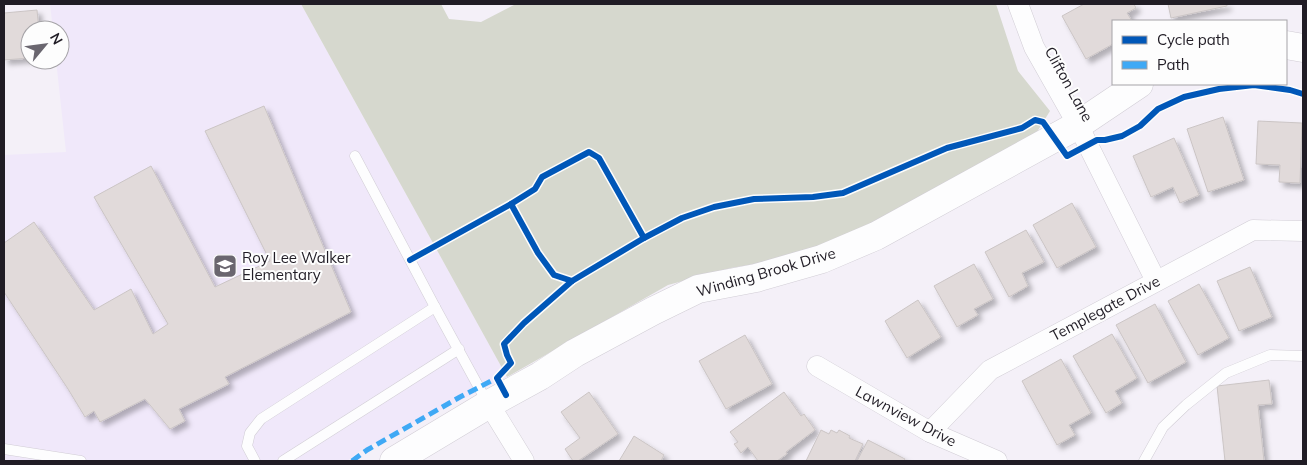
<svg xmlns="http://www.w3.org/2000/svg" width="1307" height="465" viewBox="0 0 1307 465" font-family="Mulish,sans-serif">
<defs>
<filter id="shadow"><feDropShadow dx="4.5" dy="4.5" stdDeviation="2.5" flood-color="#0004"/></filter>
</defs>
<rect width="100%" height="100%" fill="#f4f0f8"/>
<!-- built -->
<polygon fill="#f0e8fa" points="50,4 301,4 507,377 361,450 347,461 4,461 4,155 66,152 56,60 60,60 60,30 53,30"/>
<!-- green -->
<polygon fill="#d6d8ce" points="301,4 441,4 449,19 481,22 516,4 996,4 1018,71 1050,111 1032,140 844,241 798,257 731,268 668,285 507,377"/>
<!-- building -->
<g fill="#e1dada" stroke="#cbc5c5" filter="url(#shadow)">
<polygon points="1084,4 1134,4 1136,8 1127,13 1132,21 1113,21 1113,44 1086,59 1062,16"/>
<polygon points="1168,4 1227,4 1227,6 1171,18"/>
<polygon points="37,10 39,30 30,30 30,58 4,60 4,13"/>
<polygon points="264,106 351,312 225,377 229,384 179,409 185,421 170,429 145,399 100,422 94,411 85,417 68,389 4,292 4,243 34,222 94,310 131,289 153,334 168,324 94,197 151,166 215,287 270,261 205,131"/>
<polygon points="1223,117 1244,180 1208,192 1187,129"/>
<polygon points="1258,121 1302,123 1300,183 1279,182 1280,165 1256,164"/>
<polygon points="1174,138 1199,195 1180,203 1173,187 1151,197 1133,156"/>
<polygon points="1072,203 1096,247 1057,268 1033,225"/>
<polygon points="1026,230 1044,262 1022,273 1028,286 1009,297 985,252"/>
<polygon points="974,264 993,299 974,309 978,315 957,327 934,286"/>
<polygon points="1250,267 1272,317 1239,331 1217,281"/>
<polygon points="1199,284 1229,338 1198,355 1168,301"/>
<polygon points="918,300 941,337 907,358 885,321"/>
<polygon points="1155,304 1186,362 1148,383 1116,325"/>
<polygon points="1112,334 1137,378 1115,391 1122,403 1106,413 1073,356"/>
<polygon points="745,335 772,384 726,409 699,361"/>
<polygon points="1061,359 1091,413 1069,425 1075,435 1057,445 1022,381"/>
<polygon points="1269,380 1272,404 1258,405 1264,461 1225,461 1217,386"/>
<polygon points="589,392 618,434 578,461 573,461 565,449 580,438 561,412"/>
<polygon points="784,392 801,416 804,414 815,430 786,452 787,454 777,461 758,461 748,447 741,453 734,444 738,442 730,432"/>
<polygon points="821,430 829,434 831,430 837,433 839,430 850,436 849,438 863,444 855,461 806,461"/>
<polygon points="634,436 664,455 661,461 619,461"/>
<polygon points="868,440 905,459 904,461 857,461"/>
</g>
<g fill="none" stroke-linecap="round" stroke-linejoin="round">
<!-- lane casing -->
<g stroke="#d1cdd5" stroke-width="11">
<g id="lane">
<polyline points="355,156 435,307 488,404"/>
<polyline points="4,449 81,461"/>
<polyline points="255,461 247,446 250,433 261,419 435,307"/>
<polyline points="283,461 459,349"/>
<polyline points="1144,461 1163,427 1186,405 1226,373 1270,355 1303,356"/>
</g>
</g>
<!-- street casing -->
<g stroke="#d1cdd5" stroke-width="21">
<g id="street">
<polyline points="1018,4 1034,47 1078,125 1156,281"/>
<polyline points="817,366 930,432 997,461"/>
<polyline points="489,404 524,461"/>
<polyline points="930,432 990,370 1253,230 1303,231"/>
</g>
</g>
<!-- secondary casing -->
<g stroke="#d1cdd5" stroke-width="29">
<g id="secondary">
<polyline points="1286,45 1303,48"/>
<polyline points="394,461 489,404 540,376 575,353 653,311 698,289 756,278 822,259 876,236 1078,125 1139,84"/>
</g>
</g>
<!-- lane -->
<use href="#lane" stroke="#fdfdfe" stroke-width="10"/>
<!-- street -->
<use href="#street" stroke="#fdfdfe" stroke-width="20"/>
<!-- secondary -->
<use href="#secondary" stroke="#fdfdfe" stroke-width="28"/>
<!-- quiet -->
<polyline stroke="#3fa9f5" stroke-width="5" stroke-dasharray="10 5" stroke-linecap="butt" points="352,461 367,450 460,397 497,378"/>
<!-- cycleway casing -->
<g stroke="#fdfdfd" stroke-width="9">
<g id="cycleway">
<polyline points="511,204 535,189 542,177 589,152 599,158 644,238"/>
<polyline points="410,260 511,204 538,253 554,275 572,281"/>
<polyline points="506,395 497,378 511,363 507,355 504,344 524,323 572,281 644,238 682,218 714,207 754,199 813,197 843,193 947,148 1022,128 1035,120 1043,122 1067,156 1097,140 1105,140 1122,136 1140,126 1158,109 1184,97 1219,89 1254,85 1290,90 1303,94"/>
</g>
</g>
<!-- cycleway -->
<use href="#cycleway" stroke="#0057b8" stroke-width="6"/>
</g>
<!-- icons -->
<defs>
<g id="school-square" transform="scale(1.25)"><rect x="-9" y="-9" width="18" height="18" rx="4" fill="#6a666f" stroke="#fdfdfd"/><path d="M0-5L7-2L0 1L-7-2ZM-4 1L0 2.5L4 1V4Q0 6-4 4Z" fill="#fff"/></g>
</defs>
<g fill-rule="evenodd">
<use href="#school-square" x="225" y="266"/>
</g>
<g text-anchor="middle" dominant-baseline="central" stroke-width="4" stroke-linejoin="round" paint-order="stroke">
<!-- street labels -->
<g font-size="15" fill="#201c25" stroke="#fdfdfd">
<text transform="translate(1069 84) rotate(61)">Clifton Lane</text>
<text transform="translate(766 272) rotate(-16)">Winding Brook Drive</text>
<text transform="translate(1105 308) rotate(-28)">Templegate Drive</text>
<text transform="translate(906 416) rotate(28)">Lawnview Drive</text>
</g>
<!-- poi labels -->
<g font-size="15" fill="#201c25" stroke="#fdfdfd" text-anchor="start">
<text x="242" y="257">Roy Lee Walker<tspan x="242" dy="17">Elementary</tspan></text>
</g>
</g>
<!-- border -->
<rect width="1307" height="465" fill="none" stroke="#201c25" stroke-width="10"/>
<!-- legend -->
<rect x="1112" y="20" width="175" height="65" fill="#fdfdfd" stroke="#a5a3a7"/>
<rect x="1122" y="36" width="25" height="8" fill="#0057b8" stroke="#a5a3a7"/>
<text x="1157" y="45" font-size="15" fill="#201c25">Cycle path</text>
<rect x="1122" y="61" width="25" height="8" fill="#3fa9f5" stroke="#a5a3a7"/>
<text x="1157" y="70" font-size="15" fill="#201c25">Path</text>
<!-- north arrow -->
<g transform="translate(45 45) rotate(61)"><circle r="24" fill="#fdfdfd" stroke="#a5a3a7"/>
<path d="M0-4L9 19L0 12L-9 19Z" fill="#6a666f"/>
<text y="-8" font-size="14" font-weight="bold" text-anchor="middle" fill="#201c25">N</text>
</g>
</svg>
